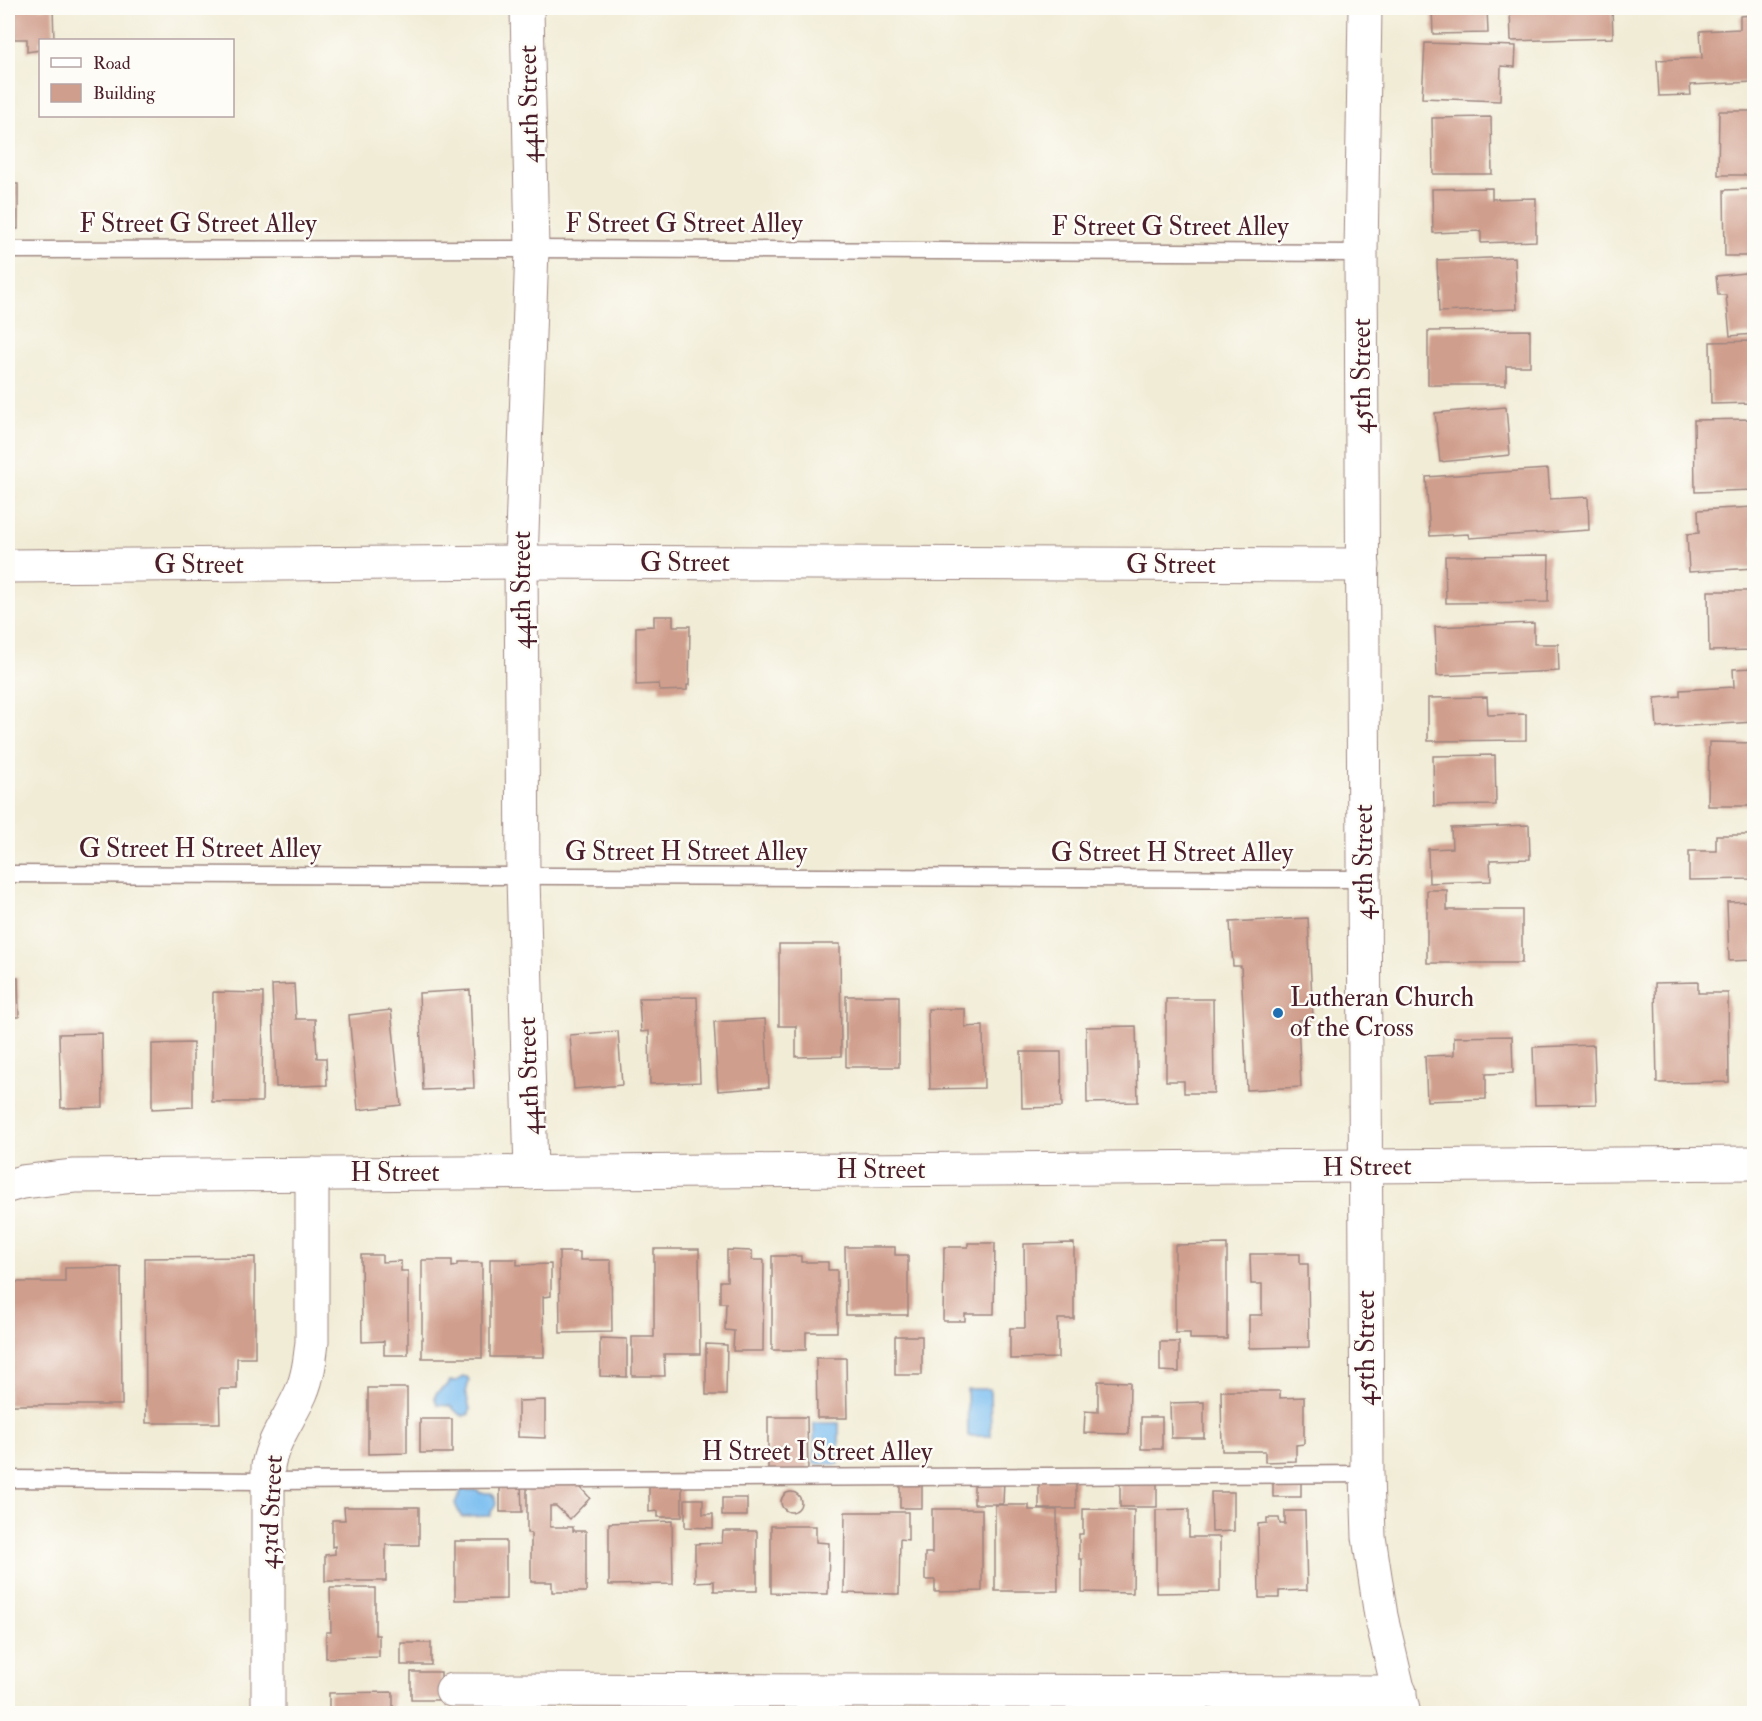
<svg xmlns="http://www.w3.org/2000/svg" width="1762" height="1721" viewBox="0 0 1762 1721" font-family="'IM FELL Double Pica',serif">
<rect width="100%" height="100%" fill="#fdfcf7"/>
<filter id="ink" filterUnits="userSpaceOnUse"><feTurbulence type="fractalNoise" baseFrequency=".0167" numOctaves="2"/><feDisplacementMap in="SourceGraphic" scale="12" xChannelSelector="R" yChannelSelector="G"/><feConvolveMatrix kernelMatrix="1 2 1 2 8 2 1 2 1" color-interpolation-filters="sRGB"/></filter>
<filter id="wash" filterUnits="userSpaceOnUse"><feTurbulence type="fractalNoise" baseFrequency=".008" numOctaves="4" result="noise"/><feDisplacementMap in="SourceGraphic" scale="24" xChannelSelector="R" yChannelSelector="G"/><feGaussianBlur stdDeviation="1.35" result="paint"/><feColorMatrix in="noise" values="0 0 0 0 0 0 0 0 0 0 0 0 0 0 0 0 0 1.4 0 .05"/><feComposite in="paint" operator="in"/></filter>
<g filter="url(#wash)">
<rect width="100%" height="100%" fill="#f1ecd6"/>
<!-- water -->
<g fill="#7abef0" stroke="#626e8e" stroke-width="1.5">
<path d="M463,1377H467L469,1380L466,1393L470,1409L469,1414C459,1419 457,1411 450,1406L438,1405C430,1395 439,1390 447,1386L450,1381H456Z"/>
<polygon points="967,1389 990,1389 991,1436 968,1436"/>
<rect x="814" y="1423" width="25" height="41"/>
<path d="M461,1490H478L480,1493H491L495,1497L496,1504L491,1512V1516L461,1517C460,1511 456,1509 455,1503L460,1494Z"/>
</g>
<g id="blocks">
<!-- building -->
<g fill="#d09e8c">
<polygon points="8,8 53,8 54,40 40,40 40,50 27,52 27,39 8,39"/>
<polygon points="1432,8 1487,8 1488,33 1433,34"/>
<polygon points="1510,8 1612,8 1613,38 1511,41"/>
<polygon points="1754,15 1754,82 1690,85 1691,95 1659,96 1657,60 1702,58 1700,31 1740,29 1740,16"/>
<polygon points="1425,43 1516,46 1515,67 1501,66 1500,101 1422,98"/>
<polygon points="1719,111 1754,111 1754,175 1718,175"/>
<polygon points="1491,117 1492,174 1433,174 1432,118"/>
<rect x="8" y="184" width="10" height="45"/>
<polygon points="1492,188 1492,199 1536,198 1536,241 1481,243 1481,231 1433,233 1432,189"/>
<polygon points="1754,189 1754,256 1725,256 1724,190"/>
<polygon points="1515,257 1517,309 1439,312 1437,260"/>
<polygon points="1754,272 1754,334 1730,336 1726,295 1718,295 1716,276"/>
<polygon points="1530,330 1530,366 1506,366 1506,385 1428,385 1428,331"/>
<polygon points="1754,341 1754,403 1711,404 1710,342"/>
<polygon points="1506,407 1510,455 1440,462 1435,413"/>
<polygon points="1754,419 1754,490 1695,492 1694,420"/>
<polygon points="1548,469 1550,499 1588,497 1589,530 1469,538 1468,534 1430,536 1426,477"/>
<polygon points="1754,507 1754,568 1689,572 1687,534 1699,533 1698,510"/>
<polygon points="1549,555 1548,602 1446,603 1445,556"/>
<polygon points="1708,591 1754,591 1754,650 1709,651"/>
<polygon points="654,616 673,616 673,626 690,626 689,685 687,685 687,690 660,691 659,684 636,685 636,627 654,626"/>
<polygon points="1534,623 1534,644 1558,644 1559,671 1437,676 1435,627"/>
<polygon points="1754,668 1754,722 1657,728 1655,698 1680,696 1680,690 1734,687 1733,669"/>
<polygon points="1487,697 1488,715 1526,714 1526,740 1428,741 1428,698"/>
<polygon points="1709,742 1754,743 1754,806 1708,806"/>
<polygon points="1495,755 1496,805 1434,806 1433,756"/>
<polygon points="1529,825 1530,859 1490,860 1491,881 1429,883 1428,849 1452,848 1451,828"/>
<polygon points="1716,835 1754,835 1754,879 1689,880 1689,851 1716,851"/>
<polygon points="1427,890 1447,890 1447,910 1522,910 1522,963 1427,963"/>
<polygon points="1754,901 1754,960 1729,961 1727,902"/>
<polygon points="1308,918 1313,1019 1298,1020 1301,1087 1247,1090 1241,966 1233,966 1230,922"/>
<polygon points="779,944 840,944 841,1056 796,1057 796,1026 779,1026"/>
<polygon points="8,978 18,978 19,1017 8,1017"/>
<polygon points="1698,982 1698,993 1728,993 1729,1082 1657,1083 1655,983"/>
<polygon points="294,984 296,1019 315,1019 317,1058 326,1058 327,1085 276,1087 272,985"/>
<polygon points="470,990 474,1088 423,1090 419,993"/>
<polygon points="213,992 263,993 262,1102 212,1102"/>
<rect x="846" y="996" width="53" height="71"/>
<polygon points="697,997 700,1082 650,1084 649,1031 641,1032 639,998"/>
<polygon points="1166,999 1213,999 1214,1093 1184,1093 1184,1081 1166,1081"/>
<polygon points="928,1009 965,1009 965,1027 983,1026 984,1088 930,1089"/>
<polygon points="391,1010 401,1105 358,1110 349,1015"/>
<polygon points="765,1019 769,1087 718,1091 714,1022"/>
<polygon points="1136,1026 1138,1102 1087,1103 1086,1027"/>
<polygon points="618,1031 622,1085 574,1089 570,1035"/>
<polygon points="102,1033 103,1107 61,1108 59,1034"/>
<polygon points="1512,1036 1513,1073 1486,1074 1486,1099 1427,1101 1425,1056 1454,1055 1454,1037"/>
<polygon points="193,1043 193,1107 152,1109 152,1044"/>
<polygon points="1594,1045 1596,1104 1535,1105 1533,1047"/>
<polygon points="1021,1052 1061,1052 1062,1107 1022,1108"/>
<polygon points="968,1243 995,1243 994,1314 965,1314 965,1321 943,1321 944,1247 968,1247"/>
<polygon points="1074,1243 1074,1319 1058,1319 1058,1358 1010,1359 1010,1328 1025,1328 1024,1244"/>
<polygon points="1227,1244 1227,1339 1190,1339 1190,1333 1175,1333 1175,1245"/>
<polygon points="845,1247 895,1247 895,1255 908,1255 908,1315 846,1315"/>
<polygon points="654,1249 699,1249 700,1354 664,1354 665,1376 632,1376 632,1337 654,1337"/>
<polygon points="727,1250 752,1251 752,1260 764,1260 763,1351 733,1351 734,1331 725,1330 726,1303 720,1303 720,1281 727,1281"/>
<polygon points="559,1252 580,1252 580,1260 611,1260 612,1332 560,1333"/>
<polygon points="1250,1254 1300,1254 1300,1264 1308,1264 1309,1347 1249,1348 1249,1315 1262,1315 1262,1284 1251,1284"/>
<polygon points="361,1255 382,1255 382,1262 401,1261 401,1271 408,1271 408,1355 384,1355 384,1341 362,1342"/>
<polygon points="772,1256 801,1256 801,1262 828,1262 828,1270 837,1270 837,1332 806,1332 806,1350 772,1350"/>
<polygon points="255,1257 255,1358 237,1358 237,1389 219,1389 220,1423 146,1423 145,1258"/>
<polygon points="490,1259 517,1259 517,1265 551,1264 551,1296 543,1297 544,1357 490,1357"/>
<polygon points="422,1260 452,1260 452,1267 457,1266 457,1263 482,1263 482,1358 422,1358"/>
<polygon points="121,1267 122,1405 8,1405 9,1282 65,1282 65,1268"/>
<rect x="895" y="1336" width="27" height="39"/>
<polygon points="600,1338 627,1339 627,1377 600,1376"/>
<polygon points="1160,1342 1179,1342 1179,1372 1160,1371"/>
<polygon points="706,1344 727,1345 726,1395 706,1395"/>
<polygon points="816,1358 846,1358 847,1418 817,1418"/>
<polygon points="1098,1381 1130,1382 1129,1434 1084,1433 1085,1411 1098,1412"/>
<polygon points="368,1388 407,1388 407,1453 368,1454"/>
<polygon points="1221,1391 1280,1391 1280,1398 1304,1397 1304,1444 1296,1445 1296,1461 1265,1462 1265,1451 1222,1451"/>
<polygon points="545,1400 545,1438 518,1437 518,1401"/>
<polygon points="1204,1402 1204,1438 1171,1438 1170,1403"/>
<polygon points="768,1417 807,1417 808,1474 768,1475"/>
<rect x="1141" y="1417" width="21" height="32"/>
<rect x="420" y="1419" width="32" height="34"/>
<polygon points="580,1474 581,1488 590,1498 570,1519 556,1506 550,1506 550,1527 573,1527 573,1531 586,1531 586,1592 552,1592 552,1582 531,1582 531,1533 527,1533 527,1475"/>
<rect x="1120" y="1477" width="37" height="30"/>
<rect x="1039" y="1478" width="37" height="31"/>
<rect x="1273" y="1478" width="28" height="19"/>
<polygon points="682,1479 682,1517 658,1517 658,1511 649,1512 649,1482"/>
<polygon points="974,1479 1004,1479 1003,1504 974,1504"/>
<rect x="900" y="1480" width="22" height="28"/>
<polygon points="500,1483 521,1483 522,1512 500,1512"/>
<polygon points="1211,1492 1234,1492 1234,1531 1212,1532"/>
<circle cx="791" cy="1502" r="10"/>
<rect x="722" y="1498" width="25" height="18"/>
<polygon points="685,1499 703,1499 703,1514 713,1514 713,1528 685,1527"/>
<polygon points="995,1505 1029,1505 1029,1510 1057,1510 1058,1591 995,1591"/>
<polygon points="344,1507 419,1507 419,1545 386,1545 386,1581 325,1581 325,1555 335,1554 335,1546 332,1547 332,1520 345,1520"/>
<polygon points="932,1509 982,1509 982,1591 935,1592 935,1580 925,1580 925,1553 932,1553"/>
<polygon points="1083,1509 1134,1510 1133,1593 1082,1592 1082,1559 1079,1559 1079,1534 1083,1534"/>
<polygon points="1189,1509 1189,1537 1220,1537 1220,1592 1156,1593 1156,1510"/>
<polygon points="1285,1511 1305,1511 1307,1590 1279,1591 1279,1598 1259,1598 1258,1524 1267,1523 1267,1518 1279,1518 1280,1524 1285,1524"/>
<polygon points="845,1512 908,1512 908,1540 900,1539 899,1594 844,1593"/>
<polygon points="672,1521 673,1584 609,1585 609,1523"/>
<polygon points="771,1526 816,1526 816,1542 829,1543 828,1594 771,1593"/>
<polygon points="723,1531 757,1531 757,1591 714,1591 714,1581 695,1582 695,1544 722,1543"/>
<polygon points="455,1541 506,1541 506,1599 455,1600"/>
<polygon points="330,1588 375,1588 375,1635 379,1635 379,1657 326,1658 326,1632 331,1632"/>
<rect x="401" y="1643" width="30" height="22"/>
<rect x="411" y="1672" width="30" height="28"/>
<polygon points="393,1692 393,1714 329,1714 329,1693"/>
</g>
</g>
</g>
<g filter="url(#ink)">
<use href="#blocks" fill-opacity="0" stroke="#9e8680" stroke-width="1.5"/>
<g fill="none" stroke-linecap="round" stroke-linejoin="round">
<!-- lane casing -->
<g stroke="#9e8680" stroke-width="19">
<g id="lane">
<polyline points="8,250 532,249 1361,253"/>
<polyline points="8,874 1364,879"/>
<polyline points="8,1479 267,1481 1367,1474"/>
</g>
</g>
<!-- street casing -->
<g stroke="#9e8680" stroke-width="35">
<g id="street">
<polyline points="527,8 532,249 521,562 523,877 531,1173"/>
<polyline points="1365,8 1361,253 1367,1474 1369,1537 1381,1616 1404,1714"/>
<polyline points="8,566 521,562 1363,565"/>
<polyline points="452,1690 1400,1692"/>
<path d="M268,1714V1466C273,1439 290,1418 301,1393C308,1377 310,1360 312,1342V1174"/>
</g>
</g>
<!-- secondary casing -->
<g stroke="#9e8680" stroke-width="35">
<polyline id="secondary" points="8,1186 22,1182 74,1176 1754,1163"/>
</g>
<!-- lane -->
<use href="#lane" stroke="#fff" stroke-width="16"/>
<!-- street -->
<use href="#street" stroke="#fff" stroke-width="33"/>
<!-- secondary -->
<use href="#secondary" stroke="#fff" stroke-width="33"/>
</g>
</g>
<!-- markers -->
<circle fill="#1f6fb2" stroke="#fdfcf7" stroke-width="2" cx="1278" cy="1013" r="6"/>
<g text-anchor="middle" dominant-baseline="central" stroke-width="5" stroke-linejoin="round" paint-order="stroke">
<!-- street labels -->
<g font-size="26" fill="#4a1f2b" stroke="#fdfcf7">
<text transform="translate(529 104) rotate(-91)">44th Street</text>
<text x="198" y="224">F Street G Street Alley</text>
<text x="684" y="224">F Street G Street Alley</text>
<text x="1170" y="227">F Street G Street Alley</text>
<text transform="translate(1362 376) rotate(-90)">45th Street</text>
<text x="685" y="563">G Street</text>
<text x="199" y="565">G Street</text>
<text x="1171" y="565">G Street</text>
<text transform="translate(522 590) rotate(-90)">44th Street</text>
<text x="200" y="849">G Street H Street Alley</text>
<text x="686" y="852">G Street H Street Alley</text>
<text x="1172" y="853">G Street H Street Alley</text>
<text transform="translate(1364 862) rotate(-90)">45th Street</text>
<text transform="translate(529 1076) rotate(-92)">44th Street</text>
<text transform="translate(1367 1167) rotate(-1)">H Street</text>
<text x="881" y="1170">H Street</text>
<text x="395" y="1173">H Street</text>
<text transform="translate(1366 1348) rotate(-90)">45th Street</text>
<text x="817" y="1452">H Street I Street Alley</text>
<text transform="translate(271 1512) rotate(-87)">43rd Street</text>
</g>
<!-- poi labels -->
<g font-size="26" fill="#4a1f2b" stroke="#fdfcf7" text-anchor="start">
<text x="1290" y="998">Lutheran Church<tspan x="1290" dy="30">of the Cross</tspan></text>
</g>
</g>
<!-- margin -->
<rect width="1762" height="1721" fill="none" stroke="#fdfcf7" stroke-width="30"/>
<!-- legend -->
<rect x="39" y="39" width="195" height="78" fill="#fdfcf7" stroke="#b5a4a5" stroke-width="1.5"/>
<rect x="51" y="58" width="30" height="9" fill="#ffffff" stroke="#b5a4a5" stroke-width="1.5"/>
<text x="93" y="69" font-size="18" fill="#4a1f2b">Road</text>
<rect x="51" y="84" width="30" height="18" fill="#d09e8c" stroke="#b5a4a5" stroke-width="1.5"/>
<text x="93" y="99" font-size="18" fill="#4a1f2b">Building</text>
</svg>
